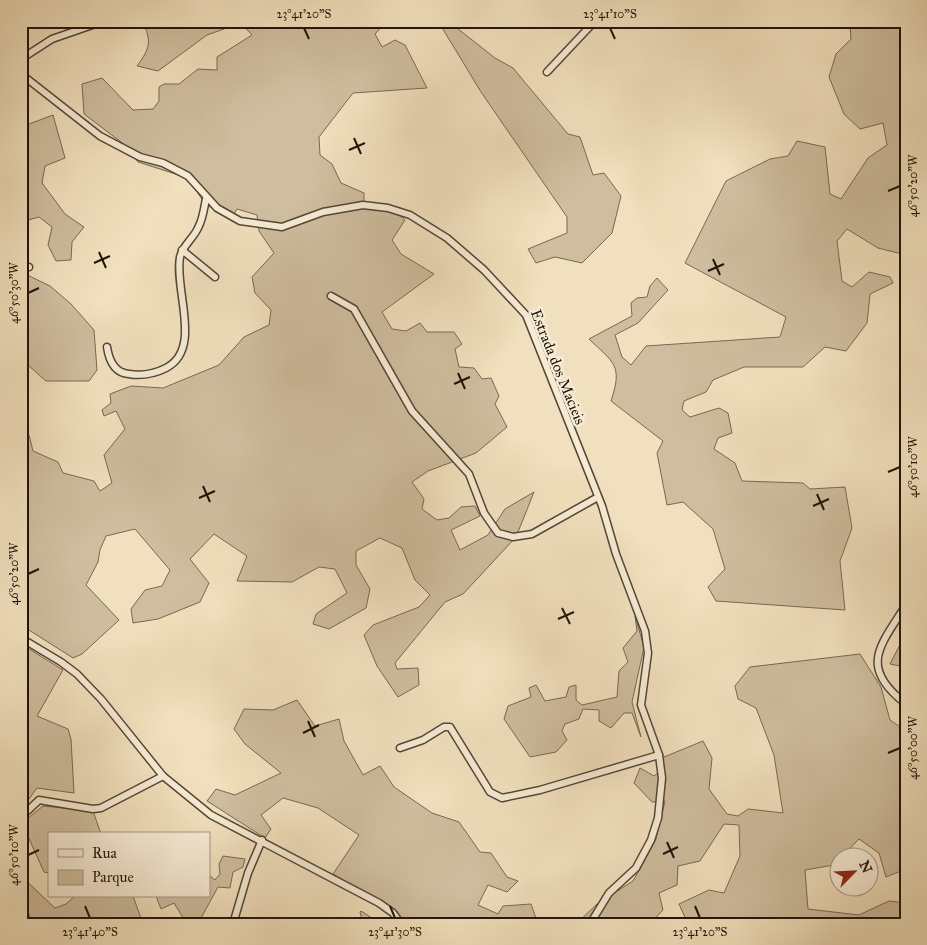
<svg xmlns="http://www.w3.org/2000/svg" width="927" height="945" viewBox="0 0 927 945" font-family="'IM FELL Great Primer',serif">
<rect width="100%" height="100%" fill="#f1e0bd"/>
<filter id="stains"><feTurbulence type="fractalNoise" baseFrequency=".004" numOctaves="4"/><feColorMatrix values="0 0 0 0 .2 0 0 0 0 .09 0 0 0 0 .02 0 0 0 .5 -.17"/></filter>
<radialGradient id="worn" r=".72"><stop offset=".6" stop-color="#630" stop-opacity="0"/><stop offset="1" stop-color="#630" stop-opacity=".3"/></radialGradient>
<!-- green -->
<g fill="#cebd9e" stroke="#786854">
<path d="M143,21H387L375,34L382,47L395,40L405,45L427,88L353,93L319,137L320,155L332,164L341,183L364,193V204L393,210L405,220L392,240L401,254L434,274L382,312L392,329L406,331L420,323L427,332H454L462,344L455,349L459,367L474,368L482,379L491,378L499,396L495,404L507,427L476,453L428,471L412,482L424,499L422,509L437,520L449,518L461,507L475,506L480,516L451,530L460,550L488,535L505,509L534,492L516,537L463,594L445,602L395,663L397,669L418,668L419,685L398,697L377,666L364,635L373,625L419,607L430,595L415,580L402,548L380,538L356,551V565L370,589L366,608L329,629L313,624L316,614L347,593L335,569L319,567L292,582L237,581L247,556L214,534L190,559L209,583L200,602L158,619L133,623L131,609L145,590L162,586L170,570L135,529L106,536L100,550L98,562L86,585L119,620L82,654L73,658L21,625V435H29L33,451L58,462L63,473L94,481L100,491L112,483L104,455L125,429L116,411L104,416L102,410L111,403L110,394L131,386L163,388L219,365L244,337L269,325L271,310L255,293L252,277L274,253L259,231L257,215L237,209L231,219L205,204L188,178L138,162L125,145L84,114L82,84L102,78L133,110L153,109L159,101V87L164,84H179L198,69L217,70V57L252,35L241,23L207,35L158,71L137,66C151,47 151,42 143,21Z"/>
<polygon points="438,21 448,21 495,58 513,68 568,134 580,137 593,175 604,173 621,196 612,233 582,263 555,257 536,263 528,249 567,233 567,217 481,92"/>
<path d="M855,21H906V255L878,248L847,229L837,241L842,281L852,287L869,272L890,277L893,283L870,294L867,323L846,351L825,347L803,367H744L713,380L706,392L684,401L682,410L690,417L719,408L728,413L732,433L718,438L714,449L735,463L742,481L803,483L810,489L845,487L852,528L840,561L845,610L716,601L708,587L725,569L713,529L683,502L667,505L657,453L663,441L611,401C623,365 614,363 589,339L632,316L631,303L637,298L647,297L650,286L657,278L668,290L638,323L615,335L622,357L631,365L646,346L780,337L786,317L685,263L726,181L770,159L788,156L797,141L825,147L830,194L841,199L868,158L887,145L883,123L860,129L844,114L829,77L836,54L851,39L850,25Z"/>
<polygon points="53,115 65,158 45,166 42,183 65,214 84,227 72,242 71,260 56,261 48,245 52,227 39,217 21,222 21,127"/>
<polygon points="21,272 50,286 71,304 94,330 97,370 89,381 46,381 21,359"/>
<polygon points="635,616 644,647 632,702 641,737 632,713 624,713 611,728 599,721 599,710 583,709 579,719 565,724 562,731 567,740 556,752 530,757 504,719 508,706 531,697 529,688 536,685 545,701 566,697 569,687 576,685 576,700 582,705 617,697 619,671 628,662 623,648 637,631"/>
<polygon points="906,633 906,667 890,664"/>
<polygon points="21,644 63,670 37,716 68,729 71,739 74,793 37,788 21,810"/>
<polygon points="860,654 881,687 890,720 906,731 906,869 886,877 879,853 859,839 834,865 805,870 808,909 859,915 889,901 906,903 906,924 688,924 679,904 709,890 724,893 740,856 739,825 724,824 700,861 678,866 677,885 659,893 663,910 650,924 576,924 597,904 633,881 656,839 665,801 652,802 634,783 640,768 654,776 660,771 664,757 703,741 712,758 709,789 727,814 738,816 748,809 783,813 774,755 756,708 738,699 735,686 750,667"/>
<polygon points="297,700 315,726 339,719 344,741 363,775 380,766 394,787 432,813 459,822 480,852 491,853 507,877 518,881 507,892 488,885 478,905 498,914 503,906 531,904 537,921 555,924 403,924 393,910 333,874 359,835 318,808 283,798 261,815 271,829 265,838 207,801 216,789 235,795 281,773 245,744 234,729 244,709 273,710"/>
<polygon points="43,806 93,811 101,834 49,834 49,873 44,872 22,823"/>
<polygon points="223,856 245,859 243,867 233,872 230,888 218,887 201,918 204,924 187,924 174,903 161,909 156,896 209,896 209,875 215,880 220,874 219,864"/>
<polygon points="21,876 55,908 66,904 75,896 133,896 143,924 33,924 21,894"/>
<polygon points="361,911 381,924 363,924 360,912"/>
</g>
<g fill="none" stroke-linecap="round" stroke-linejoin="round">
<!-- street casing -->
<g stroke="#554636" stroke-width="9">
<g id="street">
<polyline points="21,59 52,39 104,21"/>
<polyline points="547,72 595,21"/>
<polyline points="21,74 100,136 140,157 163,163 188,176 217,208 240,221 282,227 323,212 363,205 388,208 410,215 447,238 484,270 526,315 602,506 616,554 645,631 648,653 641,705 659,755 662,778 658,818 651,840 636,868 609,893 590,924"/>
<polyline points="182,250 215,277"/>
<polyline points="21,268 29,267"/>
<polyline points="331,296 354,309 412,411 469,474 484,513 498,533 513,537 532,534 598,497"/>
<path d="M107,347C109,360 114,373 129,374C141,376 154,374 166,368C203,349 174,290 180,257C183,245 193,239 198,228C203,219 204,208 206,199"/>
<path d="M906,605C880,646 858,667 906,704"/>
<polyline points="21,638 61,662 77,674 101,699 163,776 211,815 379,903 393,913 401,924"/>
<polyline points="400,748 423,740 444,727 450,727 490,792 502,798 540,790 659,755"/>
<polyline points="21,817 39,800 93,809 101,808 163,776"/>
<polyline points="233,924 248,873 262,840"/>
</g>
</g>
<!-- street -->
<use href="#street" stroke="#f6ebd4" stroke-width="6"/>
</g>
<!-- ticks -->
<path fill="none" stroke="#211309" stroke-width="2" d="M304,28L309,39M610,28L615,39M354,138L361,154M349,150L365,143M888,191L900,186M99,252L106,268M713,259L720,275M94,263L110,256M708,271L724,264M28,293L39,288M458,373L465,389M454,384L470,377M888,472L900,467M203,486L210,502M817,494L824,510M199,498L215,491M813,506L829,499M28,574L39,569M562,608L570,624M558,619L574,612M308,721L315,737M303,733L319,725M888,753L900,748M667,842L674,858M663,854L678,847M28,855L39,850M85,906L90,918M390,906L395,918M695,906L700,918"/>
<g text-anchor="middle" dominant-baseline="central" stroke-width="5" stroke-linejoin="round" paint-order="stroke">
<!-- street labels -->
<g font-size="15" fill="#211309" stroke="#f6ebd4">
<text transform="translate(558 367) rotate(68)">Estrada dos Macieis</text>
</g>
</g>
<!-- margin -->
<rect width="927" height="945" fill="none" stroke="#f1e0bd" stroke-width="55"/>
<!-- legend -->
<rect x="48" y="832" width="162" height="65" fill="#f6ebd4" stroke="#a19583"/>
<rect x="58" y="849" width="25" height="8" fill="#f6ebd4" stroke="#a19583"/>
<text x="92" y="858" font-size="15" fill="#211309">Rua</text>
<rect x="58" y="870" width="25" height="15" fill="#cebd9e" stroke="#a19583"/>
<text x="92" y="882" font-size="15" fill="#211309">Parque</text>
<!-- north arrow -->
<g transform="translate(854 872) rotate(66)"><circle r="24" fill="#f6ebd4" stroke="#a19583"/>
<path d="M0-4L9 19L0 12L-9 19Z" fill="#8f2418"/>
<text y="-8" font-size="14" font-weight="bold" text-anchor="middle" fill="#211309">N</text>
</g>
<rect x="28" y="28" width="872" height="890" fill="none" stroke="#211309" stroke-width="2"/>
<g font-size="12" text-anchor="middle" fill="#211309">
<text x="304" y="18">23°41'20"S</text>
<text x="610" y="18">23°41'10"S</text>
<text transform="translate(913 186) rotate(-90)" y="4">46°50'20"W</text>
<text transform="translate(14 293) rotate(-90)" y="4">46°50'30"W</text>
<text transform="translate(913 467) rotate(-90)" y="4">46°50'10"W</text>
<text transform="translate(14 574) rotate(-90)" y="4">46°50'20"W</text>
<text transform="translate(913 748) rotate(-90)" y="4">46°50'00"W</text>
<text transform="translate(14 855) rotate(-90)" y="4">46°50'10"W</text>
<text x="90" y="936">23°41'40"S</text>
<text x="395" y="936">23°41'30"S</text>
<text x="700" y="936">23°41'20"S</text>
</g>
<rect width="100%" height="100%" filter="url(#stains)"/>
<rect width="100%" height="100%" fill="url(#worn)"/>
</svg>
